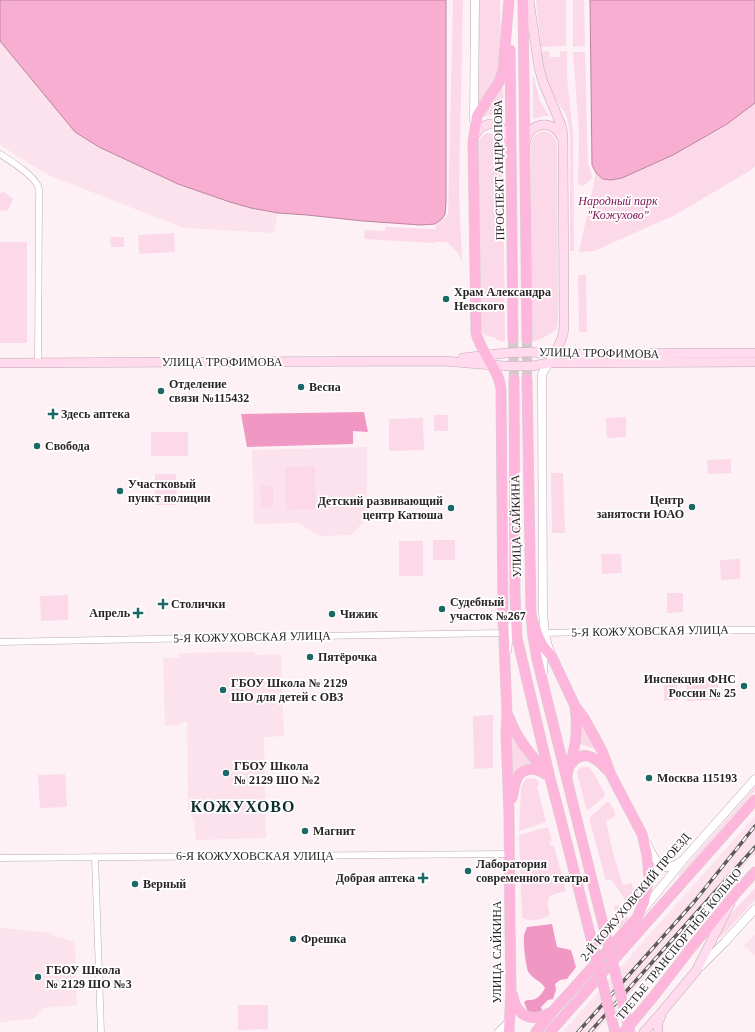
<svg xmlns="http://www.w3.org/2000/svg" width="755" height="1032" viewBox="0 0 755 1032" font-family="Georgia,serif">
<rect width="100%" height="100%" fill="#fef1f6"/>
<!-- built -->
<g fill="#fbe2ed">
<polygon points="0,41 75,132 99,147 178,184 230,202 251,208 278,213 274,233 183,228 46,174 0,145"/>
<polygon points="367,447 367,518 351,535 320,536 297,523 254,524 252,450"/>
<polygon points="255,652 255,655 281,654 284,736 264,737 266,838 196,840 194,820 188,812 187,722 183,722 178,725 165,726 163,658 179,658 179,653"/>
<polygon points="755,816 755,853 596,1032 563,1032"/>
<polygon points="0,928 52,933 52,936 75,941 77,1005 44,1008 33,1019 15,1020 0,1023"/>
<polygon points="755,934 755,956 744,946"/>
</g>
<!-- green -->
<g fill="#fcd9e8">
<polygon points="453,0 463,0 459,191 462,263 459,254 447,242 435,242 434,243 364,239 365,230 385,231 386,227 436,229 436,225 444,219 448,214"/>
<polygon points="479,0 500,0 501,40 498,69 495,79 478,106 477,105"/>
<polygon points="536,0 566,0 566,46 541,47"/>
<polygon points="573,0 584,0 585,46 573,47"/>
<polygon points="549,51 550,57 560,57 560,51 567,51 567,78 573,133 574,251 570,251 570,133 568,122 566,115 547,86 540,52"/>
<path d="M573,52H585L588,164C592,177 596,177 583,186L578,184L579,133Z"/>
<polygon points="533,73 540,101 549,116 544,116 533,119"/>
<path d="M503,83L504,118C496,115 491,114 483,117Z"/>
<polygon points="755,103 755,166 751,170 675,215 594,251 579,252 596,173 603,179 611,180 622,178 673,155 727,124"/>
<path d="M544,131C550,132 555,136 557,143L558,321L556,330L541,339L531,342V144C533,136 536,133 544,131Z"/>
<path d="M487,133C497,133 502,138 503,147L505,342L497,340L494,337C487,337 484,335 480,329L477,143L481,137Z"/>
<polygon points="4,192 13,199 8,210 0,211 0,194"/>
<polygon points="174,233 175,252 139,254 138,235"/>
<polygon points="110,237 124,237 124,247 111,247"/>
<rect x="0" y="242" width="27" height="101"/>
<polygon points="578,275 586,275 587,332 579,332"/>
<rect x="434" y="415" width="14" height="16"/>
<polygon points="626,417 626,437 607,438 606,418"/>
<polygon points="423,418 424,450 389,451 389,419"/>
<rect x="151" y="432" width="37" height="24"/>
<polygon points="731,459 731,473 708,474 707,460"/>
<polygon points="315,466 316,509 286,510 285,467"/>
<polygon points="551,473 563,473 565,533 552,533"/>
<polygon points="155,474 176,474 177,505 155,505"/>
<polygon points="260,486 273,486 273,507 261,508"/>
<rect x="433" y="540" width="22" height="20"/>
<rect x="399" y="541" width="24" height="35"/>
<polygon points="601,554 621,554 622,573 602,574"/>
<polygon points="740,559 740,579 721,580 720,560"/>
<polygon points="667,593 683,593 683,612 667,613"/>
<polygon points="68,595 68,620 41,621 40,596"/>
<polygon points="718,679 718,700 687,701 686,680"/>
<polygon points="664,685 677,685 678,700 664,701"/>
<polygon points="493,715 493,768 474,769 473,716"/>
<polygon points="579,719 596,749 579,744"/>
<polygon points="509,730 533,764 512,777"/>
<polygon points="581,767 589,767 593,772 605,794 604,797 587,811 577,773 578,770"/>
<polygon points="65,774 67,807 40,808 38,775"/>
<polygon points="528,778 536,779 540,784 537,786 546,822 519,831 521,788 525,780"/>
<polygon points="755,787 755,791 680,876 678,875"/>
<path d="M607,802H609L615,812V816L606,821L613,853L623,885L632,883L633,889L640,887C639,895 636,903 632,910L611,879L606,881L589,818Z"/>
<path d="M548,827L552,841L549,842L551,846H554L566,891C548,896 545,895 550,914L548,916C540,920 531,922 523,918L522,915L519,835Z"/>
<polygon points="755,888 755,900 720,938 719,937 724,926 731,914"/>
<polygon points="618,904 629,919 619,929 614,907"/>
<polygon points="238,1005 268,1005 268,1029 238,1030"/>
</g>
<!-- forest -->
<g fill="#f197c4">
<polygon points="364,412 368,432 353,431 353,444 247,447 241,414"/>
<path d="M552,924L557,947L571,950L576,967L567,979L560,980L555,984L556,990L553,999L548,1000L541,1007L542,1010L539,1014L533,1013L528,1012L524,1002L527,1000C537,1001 541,995 545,988C541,981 533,979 529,973C526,970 523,942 524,936C524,934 526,930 527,927Z"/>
</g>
<!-- water -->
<g fill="#f8aed1" stroke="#ba859e">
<polygon points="0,0 446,0 446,202 445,214 442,219 435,224 421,225 363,221 307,215 278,213 251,208 230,202 178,184 99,147 75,132 0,41"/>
<polygon points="590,0 755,0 755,103 727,124 673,155 622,178 611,180 603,179 596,173 592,165"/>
</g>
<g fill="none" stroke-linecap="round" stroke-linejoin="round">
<!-- primary-tunnel -->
<g stroke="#d4c8cd" stroke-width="10" stroke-dasharray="10 5" stroke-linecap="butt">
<polyline points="513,339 514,379"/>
<polyline points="527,339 527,379"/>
</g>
<!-- minor casing -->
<g stroke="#bbabb2" stroke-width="7">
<g id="minor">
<path d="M0,154C11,161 32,174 38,186C40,190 39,197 39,202L38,363"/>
<polyline points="545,633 664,630 755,630"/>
<path d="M0,642C168,638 335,636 503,633"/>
<polyline points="508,651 512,618"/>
<polyline points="95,857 101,1032"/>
<polyline points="0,858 510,854"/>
</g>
</g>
<!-- tertiary casing -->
<g stroke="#bbabb2" stroke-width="9">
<g id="tertiary">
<polyline points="474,121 475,0"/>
<path d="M550,651C544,639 544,625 543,612L542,388V374L551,360"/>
<polyline points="543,672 544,644"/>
<path d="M647,844C655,859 660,876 680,862"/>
<polyline points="642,911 684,859 755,779"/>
<polyline points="700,967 724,943 755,909"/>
<polyline points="499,1032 510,1021"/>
</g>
</g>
<!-- secondary casing -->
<g stroke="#bbabb2" stroke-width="10">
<g id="secondary">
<path d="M529,0L539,68L543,82L561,125L563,134L564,326C564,337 559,345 554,354"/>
<path d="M474,136C485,117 505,122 510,142"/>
<path d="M526,141C529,121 555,119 562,138"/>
<polyline points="531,352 554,354 755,353"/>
<polyline points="463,358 505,353"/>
<polyline points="0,363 444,361 504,366"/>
<polyline points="532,366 549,363 755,362"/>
<polyline points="644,1032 661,1013 696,971 730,904"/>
<polyline points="658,1032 658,1022 661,1016"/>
</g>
</g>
<!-- primary casing -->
<g stroke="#d5d3d4" stroke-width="11">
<g id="primary">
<polyline points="523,0 527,339"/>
<polyline points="510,50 513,339"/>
<polyline points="514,379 515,595 517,638 550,778 560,816"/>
<polyline points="527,379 531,612 533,637 537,659 575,812"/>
<polyline points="531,617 538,636 543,646 552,657 575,706 584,718 602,751 611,775 642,834 647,855 649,878 644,902 637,918 553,1011 536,1032"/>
<path d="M509,717C517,740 533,757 548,775"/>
<path d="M570,765C582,748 596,757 607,770"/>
<path d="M567,778C567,769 571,762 573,753C577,738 577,722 575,707"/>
<path d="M512,798C513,793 514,787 516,781C520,768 535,766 545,774"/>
<path d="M513,996C516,1016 532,1023 549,1013"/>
<path d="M509,1032L511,989L510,926L509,813L506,733L507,714L503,616L501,389C500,378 495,371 490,362C485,353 479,344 476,333L473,141L477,116L499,82L503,71L509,0"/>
<polyline points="550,1032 755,800"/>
<polyline points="624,1032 654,996 691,948 736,893 755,872"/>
</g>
</g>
<!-- minor -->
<use href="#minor" stroke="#fff" stroke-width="6"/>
<!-- tertiary -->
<use href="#tertiary" stroke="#fff" stroke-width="8"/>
<!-- secondary -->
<use href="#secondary" stroke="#ffdbed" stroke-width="9"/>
<!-- primary -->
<use href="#primary" stroke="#feb6dc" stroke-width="10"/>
<!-- rail casing -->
<g stroke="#60595c" stroke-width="3.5">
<g id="rail">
<polyline points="578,1032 694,902 755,826"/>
<polyline points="590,1032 755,847"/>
</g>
</g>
<!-- rail -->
<use href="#rail" stroke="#fff" stroke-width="2" stroke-dasharray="6" stroke-linecap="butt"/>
<!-- secondary-bridge casing -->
<g stroke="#bbabb2" stroke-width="10" stroke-linecap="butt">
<g id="secondary-bridge">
<polyline points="505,353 531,352"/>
<polyline points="504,366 532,366"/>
</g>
</g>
<!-- primary-bridge casing -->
<g stroke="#d5d3d4" stroke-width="11" stroke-linecap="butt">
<g id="primary-bridge">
<polyline points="575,812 630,1032"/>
<polyline points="560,816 615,1032"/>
</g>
</g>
<!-- secondary-bridge -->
<use href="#secondary-bridge" stroke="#ffdbed" stroke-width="9"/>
<!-- primary-bridge -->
<use href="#primary-bridge" stroke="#feb6dc" stroke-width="10"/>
</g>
<!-- markers -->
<g fill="#1b6866" stroke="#fff" stroke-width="1.5">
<circle cx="446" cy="299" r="4"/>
<circle cx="301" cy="387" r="4"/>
<circle cx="161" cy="391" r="4"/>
<path d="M51 408h4v4h4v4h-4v4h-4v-4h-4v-4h4z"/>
<circle cx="37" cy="446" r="4"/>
<circle cx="120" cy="491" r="4"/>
<circle cx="692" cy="507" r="4"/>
<circle cx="451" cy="508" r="4"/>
<path d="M161 598h4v4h4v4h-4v4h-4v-4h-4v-4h4z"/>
<circle cx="442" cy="609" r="4"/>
<path d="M136 607h4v4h4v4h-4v4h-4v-4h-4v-4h4z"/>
<circle cx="332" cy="614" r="4"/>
<circle cx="310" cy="657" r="4"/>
<circle cx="744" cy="686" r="4"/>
<circle cx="223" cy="690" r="4"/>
<circle cx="226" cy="773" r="4"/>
<circle cx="649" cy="778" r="4"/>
<circle cx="305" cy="831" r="4"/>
<circle cx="468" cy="871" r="4"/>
<path d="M421 872h4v4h4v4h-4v4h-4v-4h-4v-4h4z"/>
<circle cx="135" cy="884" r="4"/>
<circle cx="293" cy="939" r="4"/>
<circle cx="38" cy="977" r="4"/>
</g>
<g text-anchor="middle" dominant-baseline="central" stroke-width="3.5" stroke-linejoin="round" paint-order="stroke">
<!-- street labels -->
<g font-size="12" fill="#2b2528" stroke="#fff">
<text transform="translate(499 170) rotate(-91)">ПРОСПЕКТ АНДРОПОВА</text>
<text transform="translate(599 353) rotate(1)">УЛИЦА ТРОФИМОВА</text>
<text x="222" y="362">УЛИЦА ТРОФИМОВА</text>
<text transform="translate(516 526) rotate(-91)">УЛИЦА САЙКИНА</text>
<text transform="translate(650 631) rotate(-1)">5-Я КОЖУХОВСКАЯ УЛИЦА</text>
<text transform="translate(252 637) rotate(-1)">5-Я КОЖУХОВСКАЯ УЛИЦА</text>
<text x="255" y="856">6-Я КОЖУХОВСКАЯ УЛИЦА</text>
<text transform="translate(635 897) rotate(-50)">2-Й КОЖУХОВСКИЙ ПРОЕЗД</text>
<text transform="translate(679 944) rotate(-51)">ТРЕТЬЕ ТРАНСПОРТНОЕ КОЛЬЦО</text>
<text transform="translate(497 952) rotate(-90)">УЛИЦА САЙКИНА</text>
</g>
<!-- park labels -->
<g font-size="12" font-style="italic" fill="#801857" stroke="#fff">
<text x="618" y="201">Народный парк<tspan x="618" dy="14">"Кожухово"</tspan></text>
</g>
<!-- poi labels -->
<g font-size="12" font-weight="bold" fill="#2b2528" stroke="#fff" text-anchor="start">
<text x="454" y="292">Храм Александра<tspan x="454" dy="14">Невского</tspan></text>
<text x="169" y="384">Отделение<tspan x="169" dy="14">связи №115432</tspan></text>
<text x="309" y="387">Весна</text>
<text x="61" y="414">Здесь аптека</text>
<text x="45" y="446">Свобода</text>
<text x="128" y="484">Участковый<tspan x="128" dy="14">пункт полиции</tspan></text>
<text x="684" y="500" text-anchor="end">Центр<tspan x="684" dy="14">занятости ЮАО</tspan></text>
<text x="443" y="501" text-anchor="end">Детский развивающий<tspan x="443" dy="14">центр Катюша</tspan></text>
<text x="450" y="602">Судебный<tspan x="450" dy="14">участок №267</tspan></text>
<text x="171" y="604">Столички</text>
<text x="130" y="613" text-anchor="end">Апрель</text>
<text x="340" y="614">Чижик</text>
<text x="318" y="657">Пятёрочка</text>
<text x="736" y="679" text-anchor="end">Инспекция ФНС<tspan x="736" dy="14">России № 25</tspan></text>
<text x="231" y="683">ГБОУ Школа № 2129<tspan x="231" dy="14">ШО для детей с ОВЗ</tspan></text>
<text x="234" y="766">ГБОУ Школа<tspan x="234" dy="14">№ 2129 ШО №2</tspan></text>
<text x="657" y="778">Москва 115193</text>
<text x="313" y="831">Магнит</text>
<text x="476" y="864">Лаборатория<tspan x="476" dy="14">современного театра</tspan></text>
<text x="415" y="878" text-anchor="end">Добрая аптека</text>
<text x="143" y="884">Верный</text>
<text x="301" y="939">Фрешка</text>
<text x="46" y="970">ГБОУ Школа<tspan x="46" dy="14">№ 2129 ШО №3</tspan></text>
</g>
<!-- district labels -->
<g font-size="16" font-weight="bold" letter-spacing="1" fill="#0e3130" stroke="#fff">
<text x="243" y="806">КОЖУХОВО</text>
</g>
</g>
</svg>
